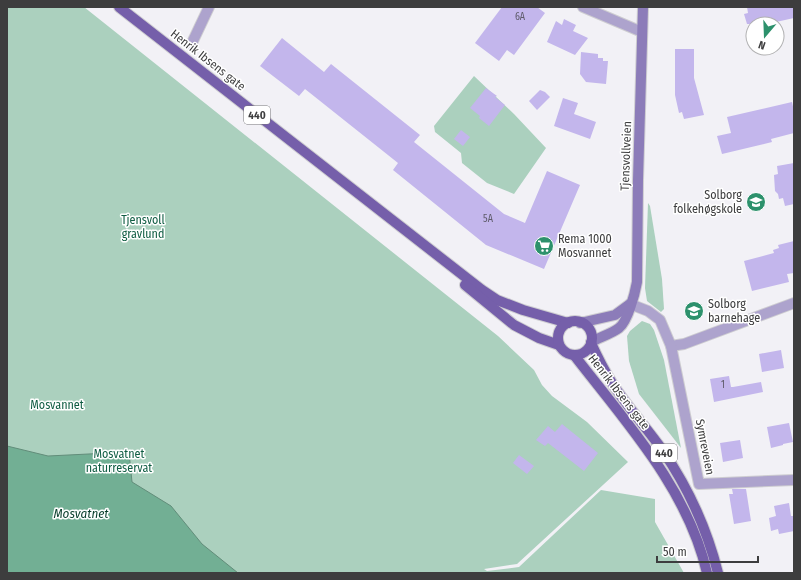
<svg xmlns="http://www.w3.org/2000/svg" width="801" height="580" viewBox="0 0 801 580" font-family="'Fira Sans Condensed',sans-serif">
<rect width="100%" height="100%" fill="#f2f1f6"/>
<!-- green -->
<g fill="#abd0be">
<polygon points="7,7 84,7 498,336 534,370 542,385 552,396 587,422 628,462 517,564 484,569 487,571 519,567 601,490 655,499 655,522 684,573 7,573"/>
<polygon points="474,76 514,114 546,148 514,194 487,183 462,163 461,153 435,132 434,126"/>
<polygon points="648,203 650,206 662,279 664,309 661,312 647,301 645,288"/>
<polygon points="642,321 650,324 654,330 664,360 681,448 639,394 629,361 627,336 630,331"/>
</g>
<!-- water -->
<polygon fill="#72af94" stroke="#628d7a" points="7,446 48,456 129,452 132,482 171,506 202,544 238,573 7,573"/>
<!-- building -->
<g fill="#c3b6ec">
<polygon points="502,7 537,7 545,13 514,55 507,50 499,61 475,43"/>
<polygon points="747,7 794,7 794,18 767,24 747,24 744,14 748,13"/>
<polygon points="564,19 576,25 573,31 588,38 575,55 547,42 556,21 562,25"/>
<polygon points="282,38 324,72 331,64 420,135 414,142 504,214 525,223 547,171 580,185 544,269 486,245 393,170 398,163 305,89 299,96 260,66"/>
<polygon points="675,49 694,49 694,78 704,115 684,119 682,112 679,113 675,95"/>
<polygon points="581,52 598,54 598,58 603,58 603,61 608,61 606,84 586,82 580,74"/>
<polygon points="486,88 497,96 495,97 505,105 489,126 479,118 480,116 470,108"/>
<polygon points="540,90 545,92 550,97 537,110 529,101"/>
<polygon points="563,98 578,103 574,114 596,122 590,139 554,126"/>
<polygon points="792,102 794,111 794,133 771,139 772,142 722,154 717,136 731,133 727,117"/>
<polygon points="461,130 470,137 463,146 454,139"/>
<polygon points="794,163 794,204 785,206 783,198 779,199 778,194 775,191 774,175 778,174 777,166"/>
<polygon points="794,241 794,273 787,274 789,282 752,291 744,261 774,253 773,250 779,248 778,245"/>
<polygon points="781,350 784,368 762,372 759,354"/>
<polygon points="729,376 731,387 733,387 761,382 763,392 714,402 710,379"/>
<polygon points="789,423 793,442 783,444 783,445 771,448 767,427"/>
<polygon points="562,424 598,453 584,471 548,443 545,446 536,440 548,426 555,432"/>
<polygon points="740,440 743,458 723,462 720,443"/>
<polygon points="519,455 534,466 527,474 513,463"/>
<polygon points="732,489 746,489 751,521 734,524 729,494 733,494"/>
<polygon points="789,503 791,516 794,516 794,531 779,534 778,529 771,531 769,518 776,516 774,506"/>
</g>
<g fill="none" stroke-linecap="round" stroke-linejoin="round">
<!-- street casing -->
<g stroke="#cecdd1" stroke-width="12">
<g id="street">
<polyline points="583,7 642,32"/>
<polyline points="191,45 209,7"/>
<polyline points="630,304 648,311 660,320 671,346 684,344 794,303"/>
<polyline points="671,346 699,484 794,480"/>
</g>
</g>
<!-- secondary casing -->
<g stroke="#cecdd1" stroke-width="12">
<g id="secondary">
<polyline points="580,323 615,315 630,304"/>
<path d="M591,342C600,337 611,334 619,328C628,321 635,293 637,282L638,180L643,7"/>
</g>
</g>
<!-- primary casing -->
<g stroke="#cecdd1" stroke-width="12">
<g id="primary">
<polyline points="119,7 482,290 497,300 523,310 568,323"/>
<polyline points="465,285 514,325 539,338 559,345"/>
<circle cx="575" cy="338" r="17"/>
<path d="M591,343C597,356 604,370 612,383C627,407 647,428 663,451C689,489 707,529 718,573"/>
<path d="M574,355C625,421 688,489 707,573"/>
</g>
</g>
<!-- street -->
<use href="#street" stroke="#ada3cd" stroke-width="10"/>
<!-- secondary -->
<use href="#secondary" stroke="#8c7cb9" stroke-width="10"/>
<!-- primary -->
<use href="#primary" stroke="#755faa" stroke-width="10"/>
</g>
<!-- icons -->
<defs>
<g id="school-disc" transform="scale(1)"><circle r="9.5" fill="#2d916c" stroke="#fff"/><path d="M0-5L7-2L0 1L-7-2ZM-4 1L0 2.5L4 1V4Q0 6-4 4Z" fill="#fff"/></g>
<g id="supermarket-disc" transform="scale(1)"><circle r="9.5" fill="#2d916c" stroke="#fff"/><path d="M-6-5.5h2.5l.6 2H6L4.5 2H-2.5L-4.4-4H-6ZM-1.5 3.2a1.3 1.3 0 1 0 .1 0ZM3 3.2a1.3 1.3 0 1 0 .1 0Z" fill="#fff"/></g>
</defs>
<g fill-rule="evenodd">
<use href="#school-disc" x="756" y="202"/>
<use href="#supermarket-disc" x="544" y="246"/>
<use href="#school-disc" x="694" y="311"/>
</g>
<g text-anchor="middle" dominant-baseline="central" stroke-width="3" stroke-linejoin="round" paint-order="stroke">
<!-- number labels -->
<g font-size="10" fill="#5e5b6a">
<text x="520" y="17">6A</text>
<text x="488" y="219">5A</text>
<text x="723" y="385">1</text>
</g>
<!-- shield labels -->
<g fill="#fff" stroke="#777778" stroke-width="1">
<rect x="244" y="106" width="26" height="18" rx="3"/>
<rect x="651" y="444" width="26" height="18" rx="3"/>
</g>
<g font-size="11" font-weight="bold" fill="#3d3d3e">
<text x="257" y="115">440</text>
<text x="664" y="453">440</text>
</g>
<!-- street labels -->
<g font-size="12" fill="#3d3d3e" stroke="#fff">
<text transform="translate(208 60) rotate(38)">Henrik Ibsens gate</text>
<text transform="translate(626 156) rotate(-88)">Tjensvollveien</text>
<text transform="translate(619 392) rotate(52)">Henrik Ibsens gate</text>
<text transform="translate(705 447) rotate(79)">Symreveien</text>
</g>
<!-- poi labels -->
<g font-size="12" fill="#3d3d3e" stroke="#fff" text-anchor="start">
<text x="742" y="195" text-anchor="end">Solborg<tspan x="742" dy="14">folkehøgskole</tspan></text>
<text x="558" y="239">Rema 1000<tspan x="558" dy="14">Mosvannet</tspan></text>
<text x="708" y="304">Solborg<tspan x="708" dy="14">barnehage</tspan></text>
</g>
<!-- park labels -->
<g font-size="12" fill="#105d43" stroke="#fff">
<text x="143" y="220">Tjensvoll<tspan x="143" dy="14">gravlund</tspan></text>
<text x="57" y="405">Mosvannet</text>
<text x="119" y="454">Mosvatnet<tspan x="119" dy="14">naturreservat</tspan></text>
</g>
<!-- water labels -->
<g font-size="13" font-style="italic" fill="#083e2b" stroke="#fff">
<text x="81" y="513">Mosvatnet</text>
</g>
</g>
<!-- border -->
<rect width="801" height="580" fill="none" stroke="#3d3d3e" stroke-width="16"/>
<!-- north arrow -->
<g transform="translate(765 36) rotate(199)"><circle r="19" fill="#ffffff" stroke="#b1b1b2"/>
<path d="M0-3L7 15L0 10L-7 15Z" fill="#2d916c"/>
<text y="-6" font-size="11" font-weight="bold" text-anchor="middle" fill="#3d3d3e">N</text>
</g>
<!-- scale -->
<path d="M657 556v6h101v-6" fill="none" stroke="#3d3d3e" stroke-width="2"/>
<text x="663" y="556" font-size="12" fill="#3d3d3e" stroke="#ffffff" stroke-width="3" paint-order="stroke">50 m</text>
</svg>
